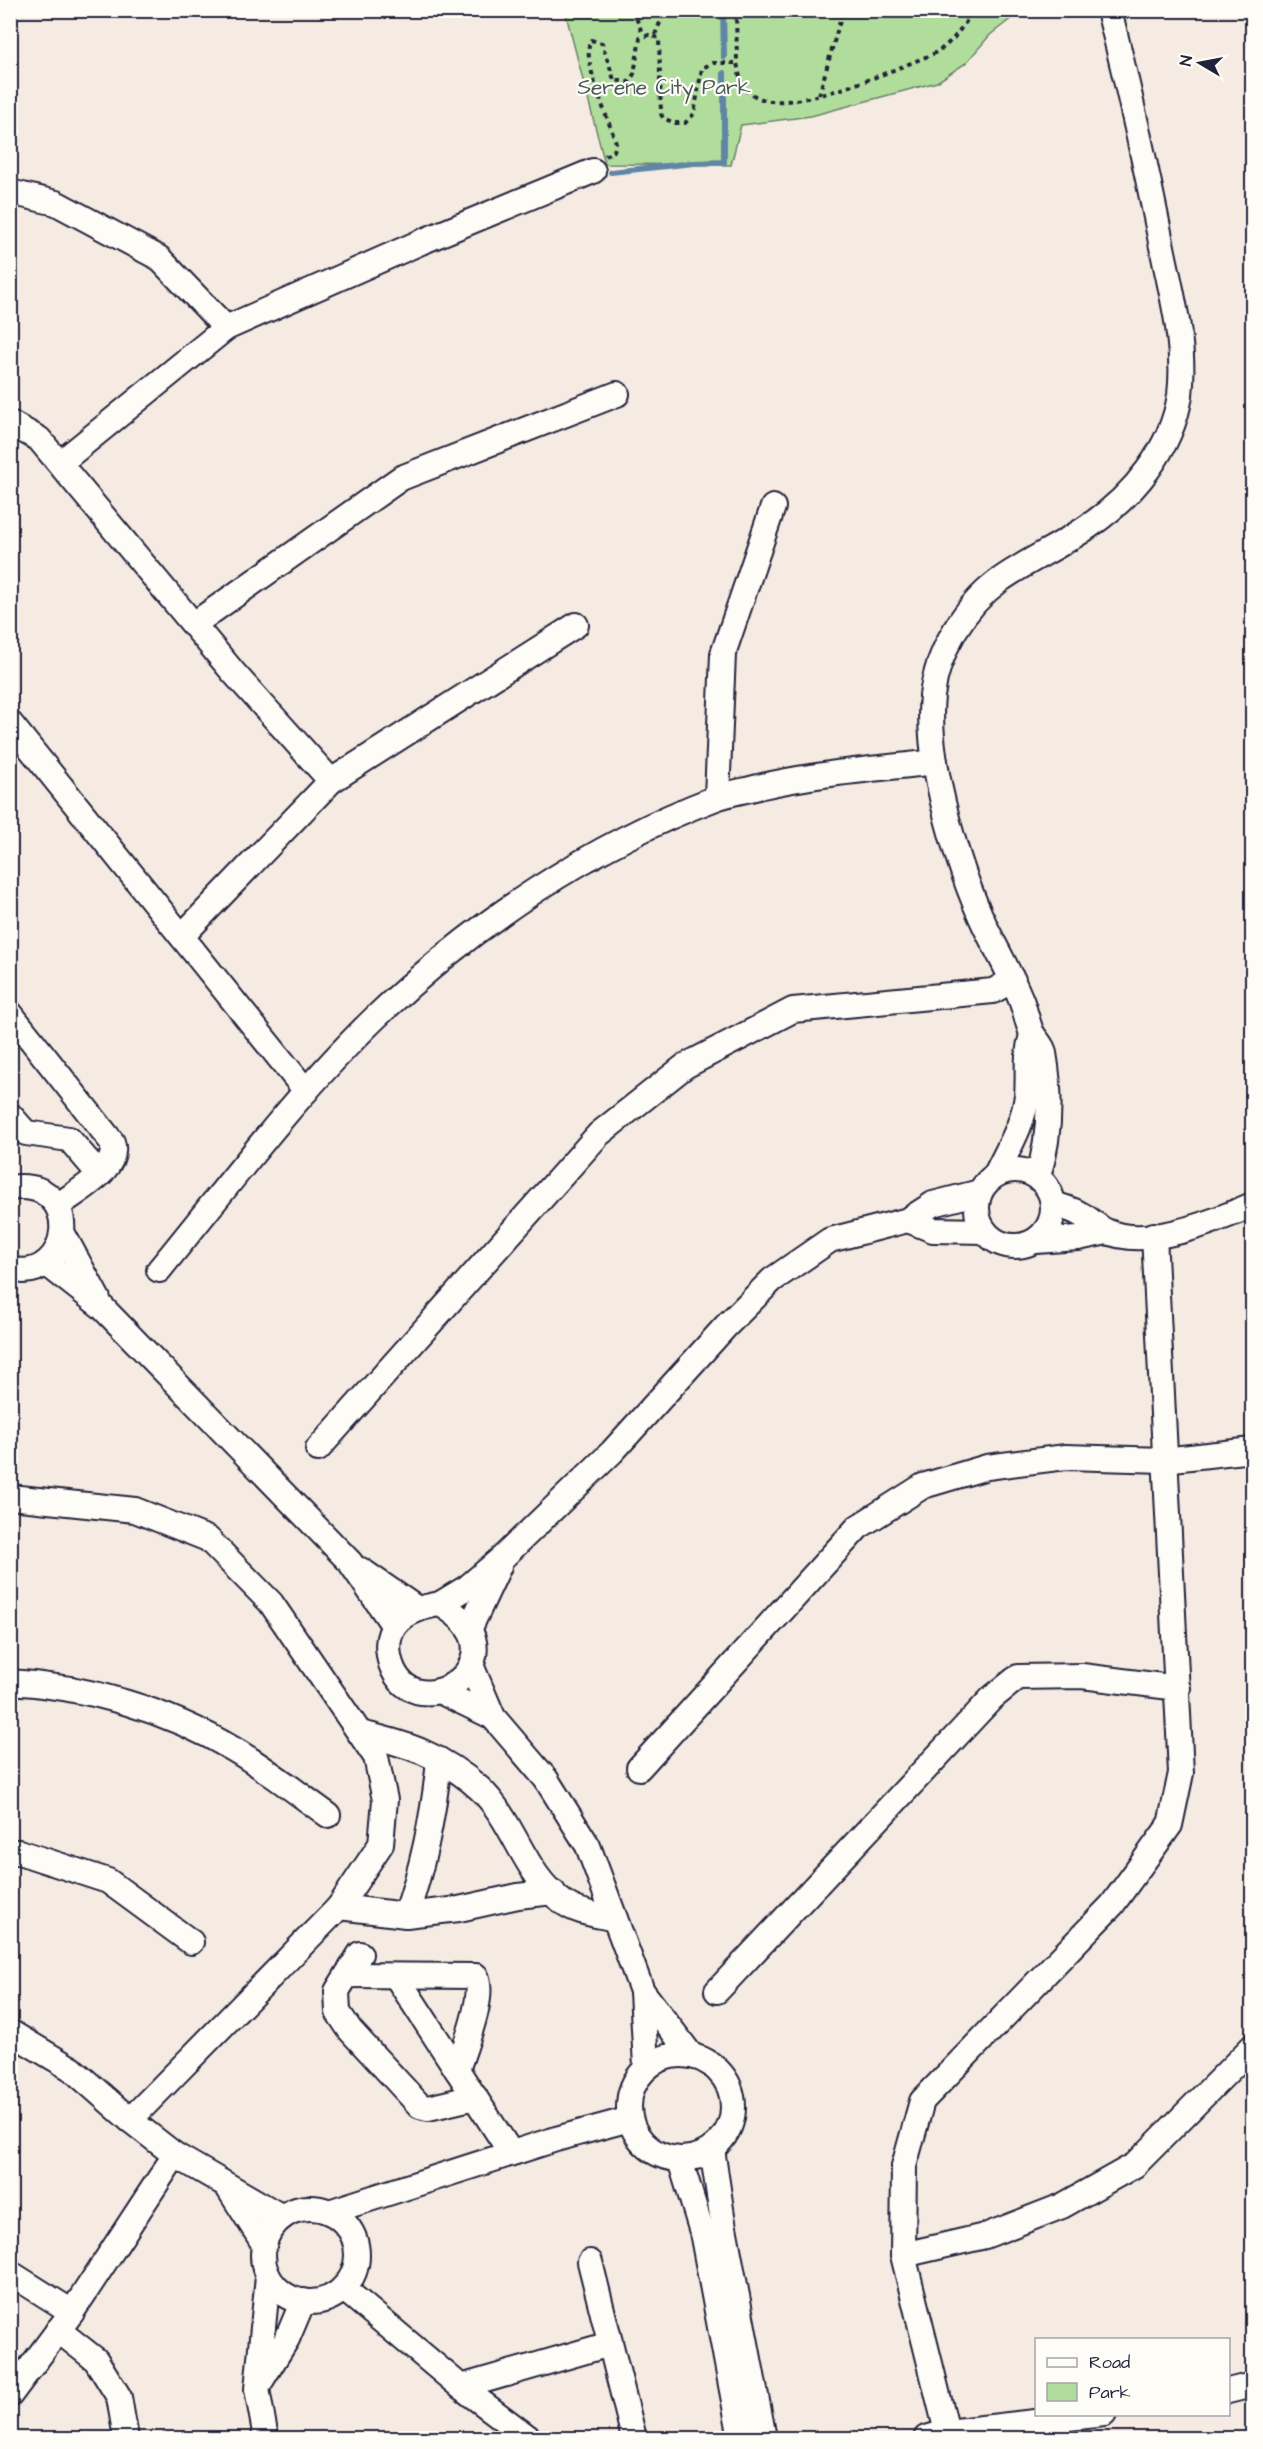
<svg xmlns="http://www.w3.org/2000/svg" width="1263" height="2449" viewBox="0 0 1263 2449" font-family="'Architects Daughter',sans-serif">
<rect width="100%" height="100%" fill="#f6ebe2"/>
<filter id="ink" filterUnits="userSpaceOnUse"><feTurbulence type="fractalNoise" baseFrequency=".0167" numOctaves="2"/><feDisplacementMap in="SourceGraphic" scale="12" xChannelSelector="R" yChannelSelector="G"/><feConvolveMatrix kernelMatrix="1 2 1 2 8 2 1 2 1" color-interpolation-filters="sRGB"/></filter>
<g filter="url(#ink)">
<!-- park -->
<polygon fill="#b0dd9b" stroke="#69806b" stroke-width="1.5" points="565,11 565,10 1021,11 990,35 966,63 937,82 811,116 741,125 731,165 605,164"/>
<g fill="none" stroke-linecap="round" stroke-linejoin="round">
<!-- stream -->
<g stroke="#6186a5" stroke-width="6">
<polyline points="723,10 724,57"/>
<polyline points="611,172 694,163 724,162 724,73"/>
</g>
<!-- minor casing -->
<g stroke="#22223b" stroke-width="28">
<g id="minor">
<polyline points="10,192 56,203 159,258 226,328"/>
<polyline points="10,423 39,439 233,672 331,781"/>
<polyline points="60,463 226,328 421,242 593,171"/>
<polyline points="194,624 401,478 617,394"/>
<polyline points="10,723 306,1091"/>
<polyline points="717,797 723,654 773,507"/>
<polyline points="182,936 331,781 576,625"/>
<path d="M10,1013L112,1142C121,1170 76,1191 58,1206"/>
<polyline points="10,1115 26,1133 69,1139 99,1174"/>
<circle cx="1015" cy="1208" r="38"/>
<path d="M996,1174C1008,1149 1024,1123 1027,1095C1029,1072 1025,1057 1032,1035"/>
<path d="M1038,1176C1050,1138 1051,1094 1044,1053C1043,1045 1035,1040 1031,1031C1027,1021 1025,1010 1021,1000C1013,980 1003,961 993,942C961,881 925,764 932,696C937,652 964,606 1000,580C1028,560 1061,546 1089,526C1133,496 1172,449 1180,395C1186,345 1172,296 1162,247C1146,167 1129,89 1109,10"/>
<path d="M10,1188C86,1176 73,1286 10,1269"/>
<path d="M1054,1204C1062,1207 1072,1209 1080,1214C1089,1218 1097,1227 1106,1231C1146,1250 1216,1221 1252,1205"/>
<polyline points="908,1220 933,1230 984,1231"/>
<polyline points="63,1234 98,1299"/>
<polyline points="1036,1241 1078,1238 1107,1232"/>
<polyline points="46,1263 102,1307 350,1562 394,1626"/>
<path d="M159,1270C229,1185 296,1094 376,1017C472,925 591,845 716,798C729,793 744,791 758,787C817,773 876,769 935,762"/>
<polyline points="318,1449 599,1134 685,1066 793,1010 993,991 1013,980"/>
<polyline points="10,1497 135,1510 208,1539 271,1603 376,1757 385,1800 381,1844 339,1907 130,2120"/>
<polyline points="361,1570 416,1608"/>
<polyline points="440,1604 468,1587 502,1558 612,1452 725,1327 772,1280 830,1240 908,1220 933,1204 980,1192"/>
<path d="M440,1604C532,1655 415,1736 391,1664C379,1625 407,1609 440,1604Z"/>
<polyline points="469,1630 499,1566"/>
<polyline points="471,1665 493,1717 546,1779 588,1846 642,1991 691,2055"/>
<path d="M10,1682C87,1686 167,1710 233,1749C266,1768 297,1793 328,1815"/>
<polyline points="439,1691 493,1717"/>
<path d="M360,1733C407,1744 442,1755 479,1788C515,1821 523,1874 563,1902C577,1913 599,1915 615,1919"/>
<polyline points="639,1768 858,1527 923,1486 987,1467 1066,1457 1164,1460 1252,1450"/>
<polyline points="10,1852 19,1852 108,1881 191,1942"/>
<polyline points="339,1907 406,1915 459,1909 518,1896 553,1892"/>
<path d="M406,1915C424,1863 434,1814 439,1760"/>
<polyline points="360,1954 337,1991 338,2012 350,2030 420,2106 428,2108 475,2097"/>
<path d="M347,1975L476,1976C486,1996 464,2048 457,2070"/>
<polyline points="396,1976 511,2153"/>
<polyline points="642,1991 646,2067"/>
<polyline points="717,1991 992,1698 1018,1677 1082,1676 1178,1688"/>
<polyline points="10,2032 72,2069 130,2120 175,2155 282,2217"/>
<circle cx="681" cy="2107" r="52"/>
<polyline points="712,2149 723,2222 764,2438"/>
<polyline points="680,2160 702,2232 741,2438"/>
<polyline points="227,2186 264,2244"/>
<circle cx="310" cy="2255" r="47"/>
<polyline points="329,2212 556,2139 630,2119"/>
<polyline points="903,2255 985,2236 1062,2206 1135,2165 1252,2047"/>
<polyline points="590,2262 634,2438"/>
<polyline points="10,2273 72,2312"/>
<polyline points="343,2288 461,2387 529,2438"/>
<polyline points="58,2330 96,2360 119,2397 126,2438"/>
<polyline points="259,2384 287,2339 303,2301"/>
<polyline points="461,2387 610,2344"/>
<polyline points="1228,2391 1252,2385"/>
<polyline points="10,2395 72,2312 175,2155"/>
<polyline points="947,2432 903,2255 904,2166 922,2101 1112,1905 1170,1825 1181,1773 1154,1235"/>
<polyline points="266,2438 257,2389 268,2276"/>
<polyline points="926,2438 947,2432 1104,2414"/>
</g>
</g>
<!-- path -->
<g stroke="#22223b" stroke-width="4" stroke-dasharray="4.5 4.5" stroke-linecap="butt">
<polyline points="633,10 643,35"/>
<path d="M736,10L737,63L742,87C750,94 760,100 771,101C816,105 895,69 938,52L953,39L975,10"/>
<polyline points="655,35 665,10"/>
<polyline points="819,95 843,10"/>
<path d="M605,156L614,151L616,143C610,122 580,58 591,40L602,43L614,80L629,82L634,74L640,38L649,35L659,38L661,114L663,118L675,123H685L694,114L702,68L713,63H737"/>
</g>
<!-- minor -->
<use href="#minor" stroke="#fdfcf7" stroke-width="24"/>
</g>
</g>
<g text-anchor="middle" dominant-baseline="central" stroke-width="4.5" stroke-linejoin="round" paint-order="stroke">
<!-- park labels -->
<g font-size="21" fill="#4d5a58" stroke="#fdfcf7">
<text x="664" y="87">Serene City Park</text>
</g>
</g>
<!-- margin -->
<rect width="1263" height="2449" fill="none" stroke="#fdfcf7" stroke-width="36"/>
<rect x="18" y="18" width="1227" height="2413" fill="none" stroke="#22223b" stroke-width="2" filter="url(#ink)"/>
<!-- legend -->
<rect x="1035" y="2338" width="195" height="78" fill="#fdfcf7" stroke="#a5a5ac" stroke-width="1.5"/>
<rect x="1047" y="2358" width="30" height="9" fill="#fdfcf7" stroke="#a5a5ac" stroke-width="1.5"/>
<text x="1089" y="2368" font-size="18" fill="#22223b">Road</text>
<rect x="1047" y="2383" width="30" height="18" fill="#b0dd9b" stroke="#a5a5ac" stroke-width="1.5"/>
<text x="1089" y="2398" font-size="18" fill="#22223b">Park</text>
<!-- north arrow -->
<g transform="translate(1200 63) rotate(280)" stroke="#fdfcf7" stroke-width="4.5" paint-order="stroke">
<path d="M0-4.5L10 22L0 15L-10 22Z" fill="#22223b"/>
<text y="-9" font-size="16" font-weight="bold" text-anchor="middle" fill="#22223b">N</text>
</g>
</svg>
